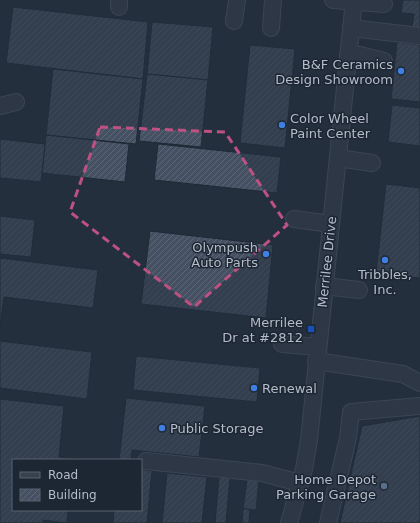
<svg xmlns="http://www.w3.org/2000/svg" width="420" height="523" viewBox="0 0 420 523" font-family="'DejaVu Sans',sans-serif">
<defs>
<pattern id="building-hatch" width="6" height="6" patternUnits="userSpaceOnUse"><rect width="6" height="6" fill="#455162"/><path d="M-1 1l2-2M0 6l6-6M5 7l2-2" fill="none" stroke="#5d6877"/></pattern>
</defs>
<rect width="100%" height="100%" fill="#242f3e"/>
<!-- building -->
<g fill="url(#building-hatch)" stroke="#1f2835">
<polygon points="403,0 420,0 420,28 412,27 414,14 401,13"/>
<polygon points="13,7 148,22 143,79 6,63"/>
<polygon points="152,22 213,27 208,80 147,74"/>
<polygon points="397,42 420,45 420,102 391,99"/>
<polygon points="250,45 295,49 285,148 240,143"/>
<polygon points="53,69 143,79 136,144 46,135"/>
<polygon points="147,74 208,80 201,147 139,141"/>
<polygon points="392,105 420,108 420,146 388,142"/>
<polygon points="46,135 129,144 125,182 42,173"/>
<polygon points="0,139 45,144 41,182 0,178"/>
<polygon points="158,144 281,157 277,193 154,180"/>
<polygon points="386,184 420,188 420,278 376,273"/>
<polygon points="0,216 35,220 31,257 0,254"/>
<polygon points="150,231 273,245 266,318 141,304"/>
<polygon points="0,258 98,270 93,308 4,297 0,328"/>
<polygon points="0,341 92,352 87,399 0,388"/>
<polygon points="136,356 260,368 257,402 133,390"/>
<polygon points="126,398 205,406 199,457 132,450 131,460 119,460"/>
<polygon points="0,399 64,406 59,457 88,460 13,460 13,510 68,510 67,523 43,520 43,523 0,523"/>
<polygon points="420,416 420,523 340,523 362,426"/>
<polygon points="141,469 152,471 147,523 113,523 114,510 141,510"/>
<polygon points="167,473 207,477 202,523 162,523"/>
<polygon points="219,477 230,478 226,523 215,523"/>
<polygon points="247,479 259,481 256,510 243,509"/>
<polygon points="243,509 250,509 249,523 242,523"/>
</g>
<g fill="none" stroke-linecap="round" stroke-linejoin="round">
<!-- minor casing -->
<g stroke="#565f6c" stroke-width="18">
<g id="minor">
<polyline points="333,0 384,4"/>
<polyline points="119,7 119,0"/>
<polyline points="234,21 237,0"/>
<polyline points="271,28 273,0"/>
<polyline points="351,28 420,36"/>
<polyline points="348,55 360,55 384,61"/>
<polyline points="0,106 16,102"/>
<polyline points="338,158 372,163"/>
<polyline points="294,219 331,224"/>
<polyline points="324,286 359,290"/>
<polyline points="282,344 318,347"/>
<polyline points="316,361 403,374 420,383"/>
<polyline points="146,461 262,473 300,483"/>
<polyline points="289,523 304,469 309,440 354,0"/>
<polyline points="328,523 348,438 351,412 420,406"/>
</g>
</g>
<!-- minor -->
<use href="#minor" stroke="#38414e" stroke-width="16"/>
</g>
<!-- marked area -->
<path d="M0 0H420V523H0ZM100,127L225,132L287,225L194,307L70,212Z" fill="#242f3e" fill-opacity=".55" fill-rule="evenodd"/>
<path fill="none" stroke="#bd5182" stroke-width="3" stroke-dasharray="8 5" stroke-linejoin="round" d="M100,127L225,132L287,225L194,307L70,212Z"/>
<!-- markers -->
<g fill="#3f7fe0" stroke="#1d2633" stroke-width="1.5">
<circle cx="401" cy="71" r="4"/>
<circle cx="282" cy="125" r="4"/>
<circle cx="266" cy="254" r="4"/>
<circle cx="385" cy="260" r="4"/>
<circle cx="254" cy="388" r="4"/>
<circle cx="162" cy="428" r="4"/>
</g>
<rect fill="#1a4fb4" stroke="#1d2633" stroke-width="1.5" x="307" y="325" width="8" height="8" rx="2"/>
<circle fill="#5c6f8a" stroke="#1d2633" stroke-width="1.5" cx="384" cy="486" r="4"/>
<g text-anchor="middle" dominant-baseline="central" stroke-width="3" stroke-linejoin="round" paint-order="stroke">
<!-- poi labels -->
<g font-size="13" fill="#b4bcc9" stroke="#1d2633" text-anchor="end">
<text x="393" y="64">B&amp;F Ceramics<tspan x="393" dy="15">Design Showroom</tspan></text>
<text x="290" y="118" text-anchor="start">Color Wheel<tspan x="290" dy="15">Paint Center</tspan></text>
<text x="258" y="247">Olympush<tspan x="258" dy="15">Auto Parts</tspan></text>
<text x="385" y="274" text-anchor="middle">Tribbles,<tspan x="385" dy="15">Inc.</tspan></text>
<text x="303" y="322">Merrilee<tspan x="303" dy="15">Dr at #2812</tspan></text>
<text x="262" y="388" text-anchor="start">Renewal</text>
<text x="170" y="428" text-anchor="start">Public Storage</text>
<text x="376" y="479">Home Depot<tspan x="376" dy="15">Parking Garage</tspan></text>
</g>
<!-- street labels -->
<g font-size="13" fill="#b4bcc9" stroke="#1d2633">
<text transform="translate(327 262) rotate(-84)">Merrilee Drive</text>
</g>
</g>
<!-- legend -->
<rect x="12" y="459" width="130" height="52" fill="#1d2633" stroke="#59626f"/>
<rect x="20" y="472" width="20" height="6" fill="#38414e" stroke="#59626f"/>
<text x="48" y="479" font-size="12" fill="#b4bcc9">Road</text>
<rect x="20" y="489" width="20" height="12" fill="url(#building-hatch)" stroke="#59626f"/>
<text x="48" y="499" font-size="12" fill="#b4bcc9">Building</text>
</svg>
